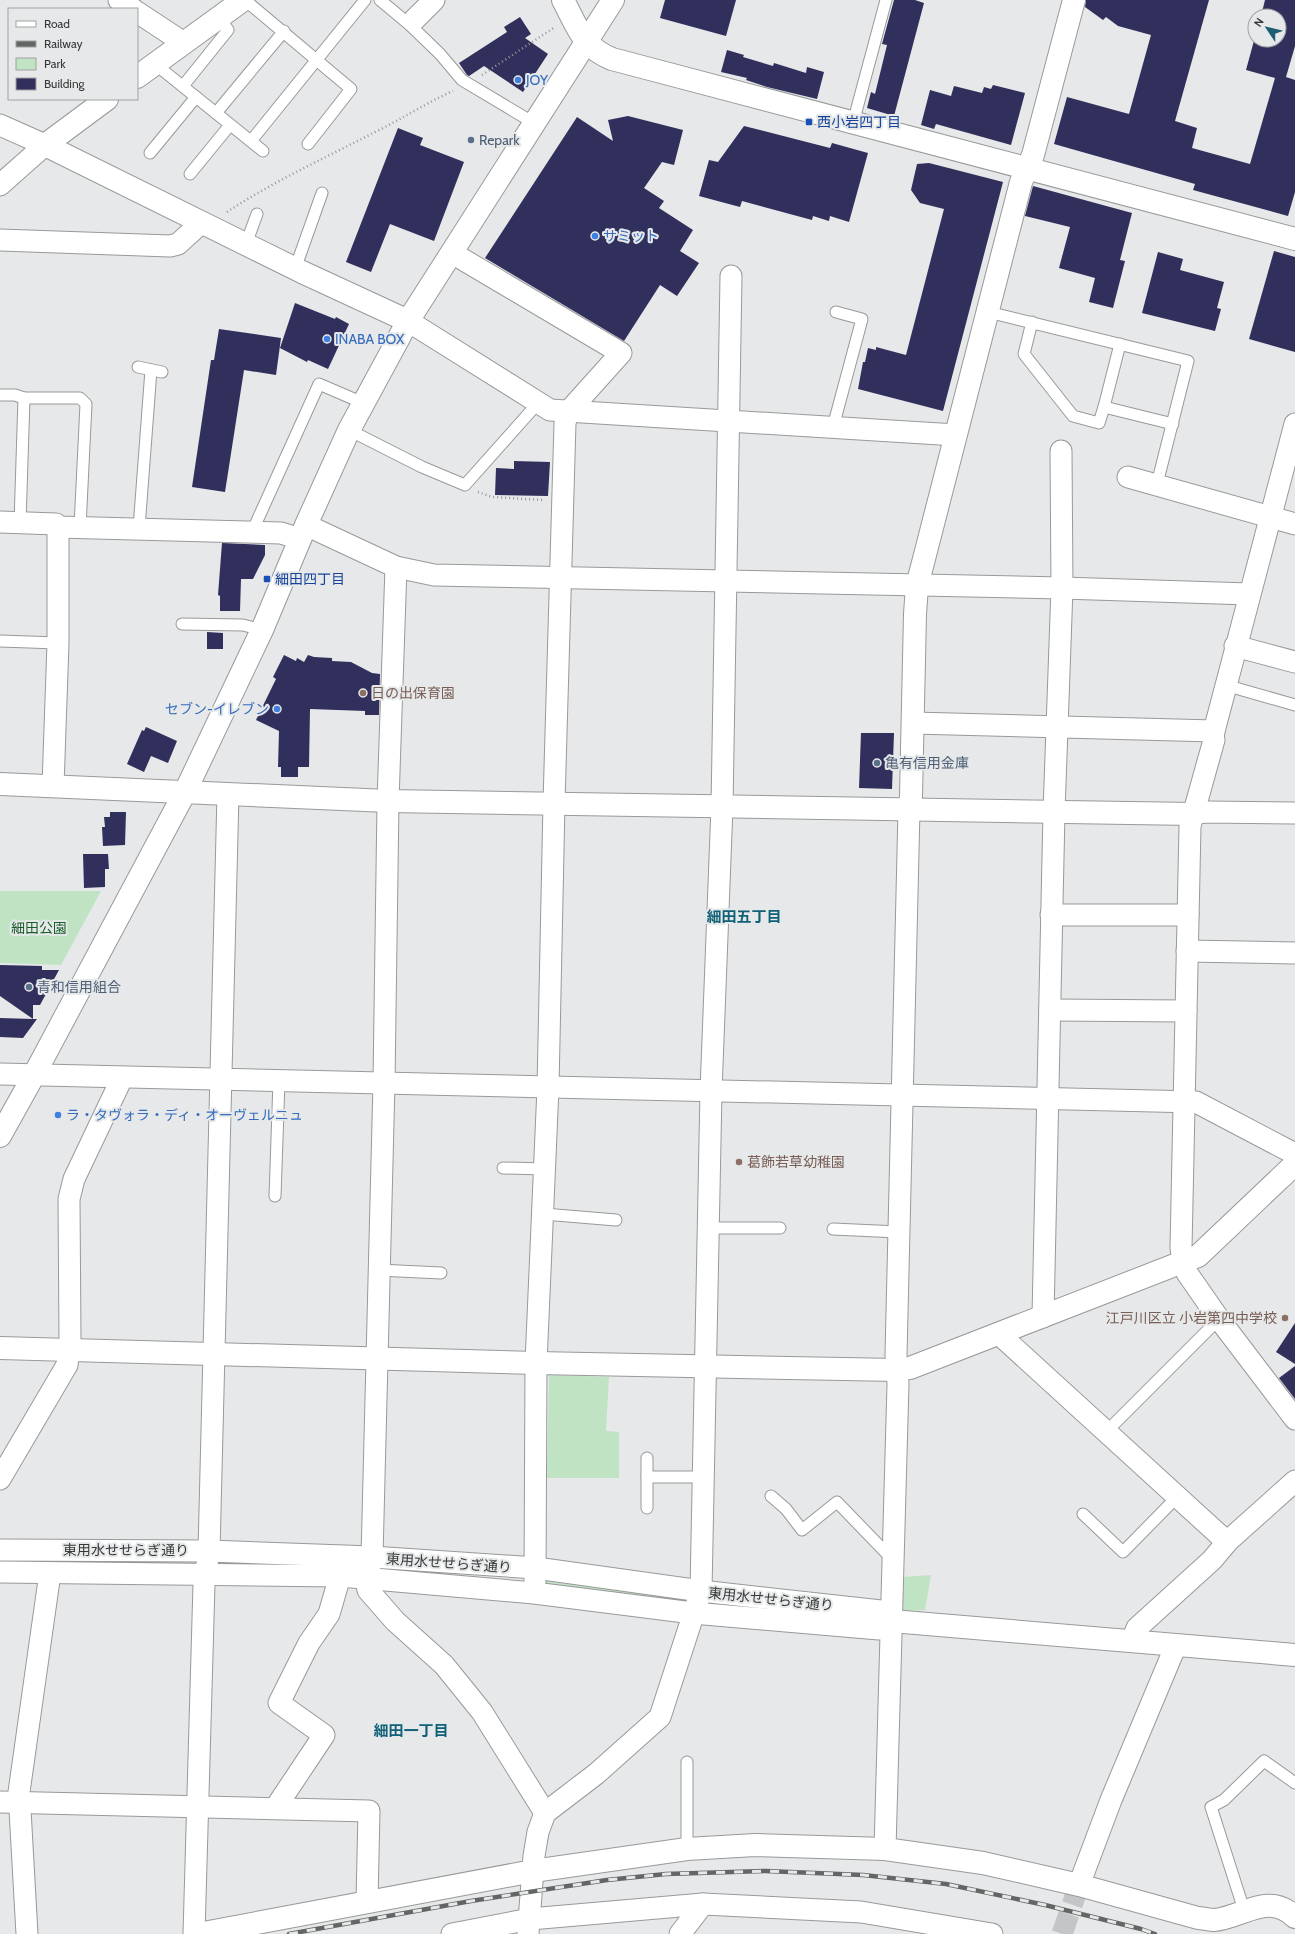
<svg xmlns="http://www.w3.org/2000/svg" width="1295" height="1934" viewBox="0 0 1295 1934" font-family="Cabin,'Noto Sans JP',sans-serif">
<rect width="100%" height="100%" fill="#e6e8e9"/>
<!-- green -->
<g fill="#c0e4c3">
<polygon points="0,891 101,891 61,965 0,963"/>
<polygon points="549,1375 609,1377 606,1431 619,1432 619,1478 547,1478"/>
<polygon points="537,1571 699,1592 691,1607 536,1589"/>
<polygon points="931,1575 925,1610 902,1611 903,1577"/>
</g>
<!-- building -->
<g fill="#312f5c">
<polygon points="665,0 736,0 726,36 660,18"/>
<polygon points="894,0 915,0 924,3 894,116 867,108 871,92 875,94 887,45 882,44"/>
<polygon points="1086,0 1209,0 1175,121 1197,128 1192,148 1250,164 1275,78 1246,70 1255,37 1255,40 1279,40 1279,16 1261,16 1265,0 1295,0 1295,46 1286,77 1295,80 1295,192 1288,216 1193,190 1195,184 1054,144 1067,97 1129,114 1151,35 1118,26 1106,17 1103,20 1085,7"/>
<polygon points="520,17 531,34 525,38 548,54 523,92 484,66 469,76 467,75 459,63 507,32 504,27"/>
<polygon points="727,50 744,55 743,57 773,66 774,63 806,73 807,67 824,72 817,99 767,87 746,80 747,78 721,72"/>
<polygon points="993,85 1025,93 1011,145 936,124 934,129 921,125 930,90 951,96 954,86 982,93 984,87 991,89"/>
<polygon points="628,116 683,130 674,165 662,162 644,188 664,201 659,208 693,230 680,251 699,263 677,296 660,285 624,341 485,258 577,117 613,141 608,120"/>
<polygon points="744,126 830,148 832,143 868,153 849,222 830,216 829,221 813,216 812,220 742,201 740,207 699,196 709,160 718,162"/>
<polygon points="398,128 423,138 420,145 464,162 434,241 390,224 371,272 346,262"/>
<polygon points="929,163 1003,182 943,411 858,389 863,362 865,362 868,348 876,350 876,347 906,355 944,209 920,203 911,190 917,164"/>
<polygon points="1033,186 1132,213 1120,260 1125,261 1113,308 1089,302 1095,278 1059,268 1070,227 1025,216"/>
<polygon points="1274,251 1295,257 1295,352 1249,339"/>
<polygon points="1158,252 1183,259 1180,270 1224,282 1217,308 1221,309 1215,331 1142,313"/>
<polygon points="295,303 335,319 336,317 349,324 328,369 308,360 307,362 280,348"/>
<polygon points="219,329 281,338 276,375 244,370 225,492 192,487 211,360 214,360"/>
<polygon points="514,461 550,462 548,496 495,495 496,468 514,469"/>
<polygon points="222,543 265,545 265,555 253,579 241,579 240,611 220,611 220,596 218,595"/>
<polygon points="207,632 223,633 223,649 207,649"/>
<polygon points="284,655 296,661 297,658 304,662 308,655 314,657 332,658 332,661 351,662 372,673 380,674 379,715 365,715 365,711 310,709 309,767 298,767 298,777 281,777 281,767 278,767 279,731 256,720 276,679 273,677"/>
<polygon points="146,727 177,741 168,763 151,756 144,772 127,764 142,730 144,731"/>
<polygon points="861,733 894,733 892,789 859,788"/>
<polygon points="110,812 126,812 125,845 103,846 102,827 105,827 104,817 110,817"/>
<polygon points="83,854 108,854 109,869 105,869 105,887 84,888"/>
<polygon points="0,965 42,966 42,970 59,970 40,1005 33,1005 33,1019 37,1019 23,1038 0,1037 0,1018 33,1019 0,996"/>
<polygon points="1295,1323 1295,1364 1276,1352"/>
<polygon points="1295,1366 1295,1399 1279,1378"/>
</g>
<g fill="none" stroke-linecap="round" stroke-linejoin="round">
<!-- minor-tunnel -->
<polyline stroke="#c3c5c6" stroke-width="21" stroke-dasharray="21 10" stroke-linecap="butt" points="1062,1934 1079,1885"/>
<!-- service casing -->
<g stroke="#98999a" stroke-width="13">
<g id="service">
<polyline points="245,0 351,89 308,144"/>
<polyline points="380,0 410,25"/>
<polyline points="414,20 410,25 440,54 462,80 534,123"/>
<polyline points="155,64 263,151"/>
<polyline points="183,86 228,30 219,17"/>
<polyline points="216,113 284,31"/>
<polyline points="853,123 886,0"/>
<polyline points="251,141 365,0"/>
<polyline points="150,153 196,97"/>
<polyline points="190,174 230,125"/>
<polyline points="246,244 257,214"/>
<polyline points="295,269 322,193"/>
<polyline points="988,312 1188,361 1157,484"/>
<polyline points="1032,322 1024,354 1073,416 1099,423 1104,407 1173,424"/>
<polyline points="138,367 162,372"/>
<polyline points="0,395 15,395 24,398 80,398 86,404 80,527"/>
<polyline points="1104,407 1120,344"/>
<polyline points="833,427 862,319 836,312"/>
<polyline points="349,430 422,467 465,485 538,403"/>
<polyline points="20,523 24,398"/>
<polyline points="139,528 151,370"/>
<polyline points="252,532 319,384 363,403"/>
<polyline points="182,624 243,625 262,630"/>
<polyline points="0,641 58,643"/>
<polyline points="1225,685 1295,705"/>
<polyline points="503,1168 545,1169"/>
<polyline points="275,1196 279,1081"/>
<polyline points="544,1214 616,1220"/>
<polyline points="708,1228 780,1228"/>
<polyline points="833,1229 899,1232"/>
<polyline points="378,1270 441,1273"/>
<polyline points="1106,1432 1219,1319"/>
<polyline points="647,1458 647,1508"/>
<polyline points="647,1477 703,1477"/>
<polyline points="771,1496 786,1509 802,1530 837,1502 893,1560"/>
<polyline points="1083,1514 1123,1552 1178,1496"/>
<polyline points="687,1762 687,1849"/>
<polyline points="1244,1910 1211,1807 1224,1800 1264,1761 1295,1783"/>
</g>
</g>
<!-- minor casing -->
<g stroke="#98999a" stroke-width="23">
<g id="minor">
<polyline points="119,0 133,9"/>
<polyline points="137,12 184,43"/>
<polyline points="414,20 434,0"/>
<polyline points="0,125 45,145 0,185"/>
<polyline points="0,240 170,246 178,244 201,223"/>
<polyline points="452,253 621,353 568,412 565,423 554,803 548,1088 536,1363 535,1582"/>
<polyline points="408,321 550,410 956,435"/>
<polyline points="1295,424 1213,735 1214,740 1190,826 1181,1248 1183,1262 1187,1273 1219,1319 1295,1419"/>
<polyline points="1128,477 1295,524"/>
<polyline points="0,522 56,524 58,527 281,533 300,539"/>
<polyline points="306,525 396,567 434,575 1062,588 1249,594"/>
<polyline points="396,567 388,801 384,1083 372,1557 366,1580 368,1590 395,1621 444,1665 482,1712 545,1813"/>
<polyline points="1235,646 1295,662"/>
<polyline points="913,723 1214,731"/>
<polyline points="53,786 58,643 58,527"/>
<polyline points="1194,814 1206,812 1295,813"/>
<polyline points="1051,915 1188,915"/>
<polyline points="1187,951 1295,953"/>
<polyline points="1050,1010 1186,1011"/>
<polyline points="0,1074 1196,1102 1295,1154"/>
<polyline points="1043,1317 1054,812 1062,588 1061,451"/>
<polyline points="999,1334 1227,1542"/>
<polyline points="0,1479 67,1365 70,1339 69,1199 74,1179 122,1078"/>
<polyline points="0,1550 209,1551 372,1557 536,1568 701,1591 881,1611 892,1621 879,1629 693,1613 534,1593 340,1576 0,1572"/>
<polyline points="1132,1641 1137,1628 1212,1560 1228,1541 1295,1481"/>
<polyline points="0,1802 369,1811 367,1901"/>
<polyline points="276,1807 324,1735 279,1703 309,1643 329,1614 340,1576"/>
<polyline points="885,1849 898,1384 896,1355 909,810"/>
<polyline points="1079,1885 1111,1800 1176,1645"/>
<polyline points="27,1934 19,1792 50,1573"/>
<polyline points="194,1934 204,1584 209,1551 228,794"/>
<polyline points="452,1934 530,1919 703,1904 861,1912 992,1934"/>
<polyline points="528,1934 534,1856 538,1832 545,1813 596,1774 660,1717 701,1591 711,1091 722,807 731,276"/>
<polyline points="680,1934 703,1904"/>
</g>
</g>
<!-- tertiary casing -->
<g stroke="#98999a" stroke-width="24">
<g id="tertiary">
<path d="M563,0C577,26 582,47 612,59L1295,239"/>
<polyline points="137,77 243,0"/>
<polyline points="107,99 45,145 302,272 408,321"/>
<polyline points="0,784 388,801 1194,814"/>
<polyline points="909,810 911,796 915,614 917,586 1021,182 1033,155 1074,0"/>
<polyline points="0,1136 34,1075 185,792 262,630 306,525 349,430 408,321 613,0"/>
<polyline points="0,1348 536,1363 897,1370 910,1368 1198,1256 1295,1164"/>
<polyline points="892,1621 1295,1655"/>
<path d="M198,1934L533,1871L687,1849L755,1845L885,1849L983,1863L1079,1885L1198,1918C1203,1918 1209,1920 1214,1920C1242,1918 1268,1891 1295,1917"/>
</g>
</g>
<!-- path -->
<g stroke="#979999" stroke-width="2.5" stroke-dasharray="1 3" stroke-linecap="butt">
<polyline points="482,75 555,27"/>
<path d="M227,212C274,181 325,158 375,132C402,119 426,103 453,91"/>
<polyline points="478,492 492,497 544,500"/>
</g>
<!-- service -->
<use href="#service" stroke="#fff" stroke-width="11"/>
<!-- minor -->
<use href="#minor" stroke="#fff" stroke-width="21"/>
<!-- tertiary -->
<use href="#tertiary" stroke="#fff" stroke-width="22"/>
<!-- rail casing -->
<g stroke="#646565" stroke-width="4.5">
<polyline id="rail" points="289,1934 471,1901 607,1880 666,1874 766,1871 863,1875 946,1884 1045,1905 1141,1929 1155,1934"/>
</g>
<!-- rail -->
<use href="#rail" stroke="#e6e8e9" stroke-width="3" stroke-dasharray="9" stroke-linecap="butt"/>
</g>
<!-- markers -->
<g fill="#3f7fe0" stroke="#e6e8e9" stroke-width="1.5">
<circle cx="518" cy="80" r="4"/>
<circle cx="595" cy="236" r="4"/>
<circle cx="327" cy="339" r="4"/>
<circle cx="277" cy="709" r="4"/>
<circle cx="58" cy="1115" r="4"/>
</g>
<g fill="#1a4fb4" stroke="#e6e8e9" stroke-width="1.5">
<rect x="805" y="118" width="8" height="8" rx="2"/>
<rect x="263" y="575" width="8" height="8" rx="2"/>
</g>
<g fill="#5c6f8a" stroke="#e6e8e9" stroke-width="1.5">
<circle cx="471" cy="140" r="4"/>
<circle cx="877" cy="763" r="4"/>
<circle cx="29" cy="987" r="4"/>
</g>
<g fill="#8d6e63" stroke="#e6e8e9" stroke-width="1.5">
<circle cx="363" cy="693" r="4"/>
<circle cx="739" cy="1162" r="4"/>
<circle cx="1285" cy="1318" r="4"/>
</g>
<g text-anchor="middle" dominant-baseline="central" stroke-width="4" stroke-linejoin="round" paint-order="stroke">
<!-- shop labels -->
<g font-size="14" fill="#366cbe" stroke="#e6e8e9" text-anchor="start">
<text x="526" y="80">JOY</text>
<text x="603" y="236">サミット</text>
<text x="335" y="339">INABA BOX</text>
<text x="269" y="709" text-anchor="end">セブン-イレブン</text>
<text x="66" y="1115">ラ・タヴォラ・ディ・オーヴェルニュ</text>
</g>
<!-- transit labels -->
<g font-size="14" fill="#164399" stroke="#e6e8e9" text-anchor="start">
<text x="817" y="122">西小岩四丁目</text>
<text x="275" y="579">細田四丁目</text>
</g>
<!-- service labels -->
<g font-size="14" fill="#4e5e75" stroke="#e6e8e9" text-anchor="start">
<text x="479" y="140">Repark</text>
<text x="885" y="763">亀有信用金庫</text>
<text x="37" y="987">青和信用組合</text>
</g>
<!-- education labels -->
<g font-size="14" fill="#785e54" stroke="#e6e8e9" text-anchor="start">
<text x="371" y="693">日の出保育園</text>
<text x="747" y="1162">葛飾若草幼稚園</text>
<text x="1277" y="1318" text-anchor="end">江戸川区立 小岩第四中学校</text>
</g>
<!-- park labels -->
<g font-size="14" fill="#175d28" stroke="#e6e8e9">
<text x="39" y="928">細田公園</text>
</g>
<!-- street labels -->
<g font-size="14" fill="#373838" stroke="#e6e8e9">
<text x="126" y="1550">東用水せせらぎ通り</text>
<text transform="translate(449 1563) rotate(4)">東用水せせらぎ通り</text>
<text transform="translate(771 1599) rotate(6)">東用水せせらぎ通り</text>
</g>
<!-- neighbourhood labels -->
<g font-size="15" font-weight="bold" fill="#106178" stroke="#e6e8e9">
<text x="744" y="917">細田五丁目</text>
<text x="411" y="1731">細田一丁目</text>
</g>
</g>
<!-- legend -->
<rect x="8" y="8" width="130" height="92" fill="#e6e8e9" stroke="#a0a2a2"/>
<rect x="16" y="21" width="20" height="6" fill="#ffffff" stroke="#a0a2a2"/>
<text x="44" y="28" font-size="12" fill="#373838">Road</text>
<rect x="16" y="41" width="20" height="6" fill="#646565" stroke="#a0a2a2"/>
<text x="44" y="48" font-size="12" fill="#373838">Railway</text>
<rect x="16" y="58" width="20" height="12" fill="#c0e4c3" stroke="#a0a2a2"/>
<text x="44" y="68" font-size="12" fill="#373838">Park</text>
<rect x="16" y="78" width="20" height="12" fill="#312f5c" stroke="#a0a2a2"/>
<text x="44" y="88" font-size="12" fill="#373838">Building</text>
<!-- north arrow -->
<g transform="translate(1267 28) rotate(305)"><circle r="19" fill="#e6e8e9" stroke="#a0a2a2"/>
<path d="M0-3L7 15L0 10L-7 15Z" fill="#1d5f73"/>
<text y="-6" font-size="11" font-weight="bold" text-anchor="middle" fill="#373838">N</text>
</g>
</svg>
